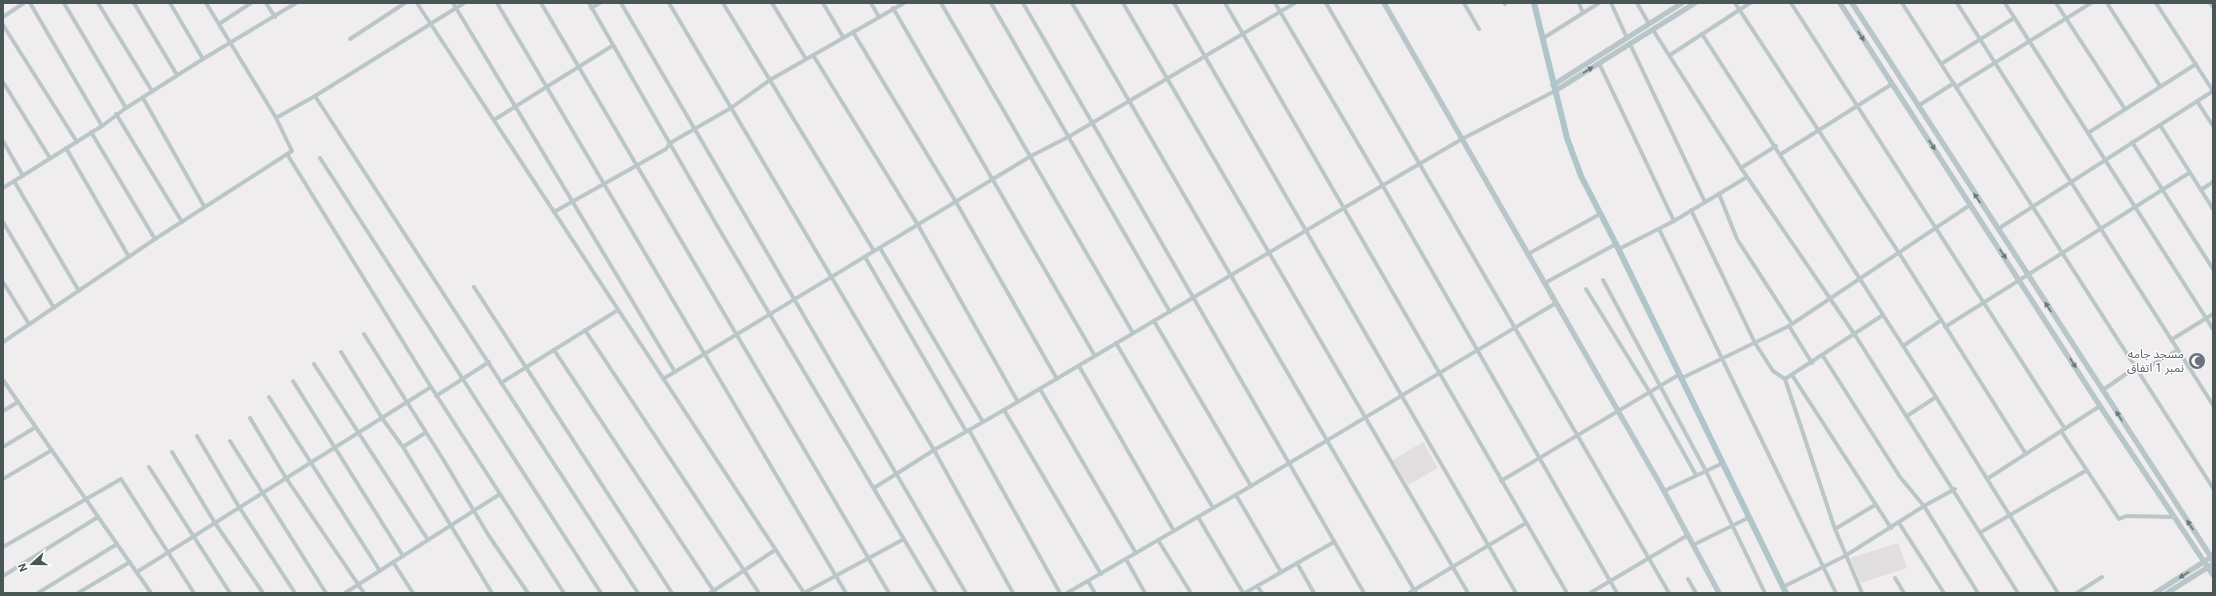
<svg xmlns="http://www.w3.org/2000/svg" width="2216" height="596" viewBox="0 0 2216 596" font-family="Roboto,'Noto Sans Arabic',sans-serif">
<rect width="100%" height="100%" fill="#f0edee"/>
<!-- education -->
<g fill="#e0dedf">
<polygon points="1423,442 1438,468 1408,485 1393,460"/>
<polygon points="1898,543 1907,568 1861,583 1850,558"/>
</g>
<g fill="none" stroke-linecap="round" stroke-linejoin="round">
<!-- street -->
<g stroke="#bac6c8" stroke-width="4">
<polyline points="30,3 102,126"/>
<polyline points="64,3 126,108"/>
<polyline points="98,3 152,91"/>
<polyline points="134,3 177,75"/>
<polyline points="170,3 203,59 296,3"/>
<polyline points="266,3 275,17"/>
<polyline points="417,3 804,593"/>
<polyline points="453,3 675,372"/>
<polyline points="497,3 846,593"/>
<polyline points="541,3 889,593"/>
<polyline points="589,3 719,229 936,593"/>
<polyline points="621,3 966,593"/>
<polyline points="669,3 934,450 1013,593"/>
<polyline points="723,3 874,251"/>
<polyline points="772,3 806,59"/>
<polyline points="823,3 843,37"/>
<polyline points="871,3 879,17"/>
<polyline points="941,3 1133,333"/>
<polyline points="991,3 1170,312"/>
<polyline points="1023,3 1364,593"/>
<polyline points="1072,3 1416,593"/>
<polyline points="1123,3 1468,593"/>
<polyline points="1174,3 1516,593"/>
<polyline points="1225,3 1567,593"/>
<polyline points="1275,3 1383,186 1617,593"/>
<polyline points="1326,3 1669,593"/>
<polyline points="1464,3 1479,29"/>
<polyline points="1505,3 1505,4"/>
<polyline points="1579,3 1583,13"/>
<polyline points="1611,3 1627,38"/>
<polyline points="1637,3 1649,24"/>
<polyline points="1735,3 1899,253 2026,454"/>
<polyline points="1791,3 2065,429"/>
<polyline points="1902,3 2213,488"/>
<polyline points="1957,3 2213,405"/>
<polyline points="2005,3 2213,329"/>
<polyline points="2056,3 2125,109"/>
<polyline points="2107,3 2160,86"/>
<polyline points="2156,3 2213,91"/>
<polyline points="2210,3 2213,7"/>
<polyline points="591,8 600,3"/>
<polyline points="893,8 1095,356"/>
<polyline points="3,17 24,3"/>
<polyline points="219,24 251,3"/>
<polyline points="3,25 77,142"/>
<polyline points="1653,30 1741,168 1855,335 2018,593"/>
<polyline points="853,32 956,202 1057,379"/>
<polyline points="1702,34 1936,397 2058,593"/>
<polyline points="350,39 405,3"/>
<polyline points="1542,39 1599,3"/>
<polyline points="1630,44 1705,202"/>
<polyline points="813,55 918,225 1018,402"/>
<polyline points="1670,55 1750,3"/>
<polyline points="1599,63 1674,221"/>
<polyline points="1941,64 2014,18"/>
<polyline points="3,82 50,158"/>
<polyline points="1956,87 2091,3"/>
<polyline points="315,96 464,3"/>
<polyline points="143,98 204,206"/>
<polyline points="2197,101 2213,126"/>
<polyline points="1918,106 1954,83"/>
<polyline points="116,114 182,222"/>
<polyline points="276,118 315,96 638,593"/>
<polyline points="494,120 612,46"/>
<polyline points="2160,125 2213,209"/>
<polyline points="91,132 155,239 292,151 275,116 206,3"/>
<polyline points="2088,133 2196,64"/>
<polyline points="3,141 23,176"/>
<polyline points="2132,142 2213,269"/>
<polyline points="66,148 129,257"/>
<polyline points="287,154 431,387 564,593"/>
<polyline points="1781,154 1892,84"/>
<polyline points="320,158 601,593"/>
<polyline points="1741,168 1776,146"/>
<polyline points="14,181 79,291"/>
<polyline points="3,188 102,126 126,108 203,59"/>
<polyline points="2201,190 2213,182"/>
<polyline points="1719,194 1737,239 1792,324"/>
<polyline points="1691,210 1755,343 1773,371 1785,379 1835,529 1862,593"/>
<polyline points="554,212 666,149 670,143 731,108 770,80 904,3"/>
<polyline points="3,222 54,308"/>
<polyline points="1659,229 1836,593"/>
<polyline points="1998,229 2213,91"/>
<polyline points="880,248 983,422"/>
<polyline points="1619,249 1674,221 1747,177"/>
<polyline points="1528,254 1600,214"/>
<polyline points="865,257 966,431"/>
<polyline points="1603,280 1706,471 1765,593"/>
<polyline points="3,282 29,324"/>
<polyline points="1545,283 1616,244"/>
<polyline points="474,287 672,593"/>
<polyline points="1586,289 1649,391 1696,475"/>
<polyline points="1154,321 1251,486"/>
<polyline points="1789,326 1812,363"/>
<polyline points="1945,327 2189,173"/>
<polyline points="585,330 759,593"/>
<polyline points="364,334 441,456 489,536 528,593"/>
<polyline points="2171,340 2213,314"/>
<polyline points="3,342 155,239"/>
<polyline points="1116,343 1213,508"/>
<polyline points="1903,346 1940,321"/>
<polyline points="554,350 715,593"/>
<polyline points="341,352 382,418 403,447 492,593"/>
<polyline points="1823,356 1900,477 1924,506 1978,593"/>
<polyline points="314,364 428,540"/>
<polyline points="1079,366 1174,531"/>
<polyline points="2140,372 2178,350"/>
<polyline points="1792,375 1891,528"/>
<polyline points="1682,378 1789,326 1970,205"/>
<polyline points="663,379 1031,156 1070,136 1295,3"/>
<polyline points="1785,379 1883,315"/>
<polyline points="3,380 151,593"/>
<polyline points="293,381 403,556"/>
<polyline points="501,383 618,310"/>
<polyline points="1040,389 1136,553"/>
<polyline points="2103,390 2136,367"/>
<polyline points="436,396 489,362"/>
<polyline points="269,397 380,571"/>
<polyline points="1004,410 1101,574"/>
<polyline points="3,411 18,402"/>
<polyline points="1907,416 1936,397"/>
<polyline points="250,418 286,478 364,593"/>
<polyline points="969,430 1060,593"/>
<polyline points="2061,431 2119,519 2126,516 2174,517"/>
<polyline points="197,436 239,507 295,593"/>
<polyline points="230,441 326,593"/>
<polyline points="3,447 36,427"/>
<polyline points="403,447 425,433"/>
<polyline points="172,452 215,523 263,593"/>
<polyline points="149,467 230,593"/>
<polyline points="3,479 52,450"/>
<polyline points="1987,479 2100,406"/>
<polyline points="1501,481 1680,374"/>
<polyline points="874,488 934,450 1004,410 1344,208 1462,139 1555,91"/>
<polyline points="1664,491 1723,463"/>
<polyline points="1236,495 1281,572"/>
<polyline points="1198,517 1243,593"/>
<polyline points="1899,523 1944,593"/>
<polyline points="1835,529 1875,505"/>
<polyline points="1981,532 2087,470"/>
<polyline points="1158,540 1191,593"/>
<polyline points="1693,545 1748,518"/>
<polyline points="3,547 121,479 194,593"/>
<polyline points="1126,559 1145,593"/>
<polyline points="393,562 413,593"/>
<polyline points="1297,563 1314,593"/>
<polyline points="137,572 431,387"/>
<polyline points="3,576 98,517"/>
<polyline points="1895,578 1904,593"/>
<polyline points="1688,579 1696,593"/>
<polyline points="1088,581 1095,593"/>
<polyline points="1257,586 1262,593"/>
<polyline points="1783,587 1845,556 1924,506 1955,489"/>
<polyline points="38,593 117,544"/>
<polyline points="78,593 130,562"/>
<polyline points="345,593 500,494"/>
<polyline points="710,593 775,550"/>
<polyline points="804,593 904,539"/>
<polyline points="1067,593 1251,486 1556,303"/>
<polyline points="1245,593 1334,542"/>
<polyline points="1409,593 1526,523"/>
<polyline points="1590,593 1688,535"/>
<polyline points="2077,593 2102,577"/>
</g>
<!-- secondary -->
<g stroke="#b8c6ca" stroke-width="5.5">
<polyline points="1384,3 1664,491 1719,593"/>
<polyline points="1840,3 2100,406 2213,575"/>
<polyline points="1852,3 2213,560"/>
<polyline points="1553,85 1682,3"/>
<polyline points="1555,91 1695,3"/>
<polyline points="2155,593 2213,556"/>
<polyline points="2167,593 2213,564"/>
</g>
<!-- primary -->
<polyline stroke="#b0c5c9" stroke-width="6" points="1534,3 1567,138 1581,176 1616,244 1786,593"/>
</g>
<!-- one-way arrows -->
<defs><path id="oneway-solid" d="M-6-.8H1V-3.2L6.5 0L1 3.2V.8H-6Z"/></defs>
<g fill="#6a787a">
<use href="#oneway-solid" transform="translate(1861 36) rotate(57)"/>
<use href="#oneway-solid" transform="translate(1588 70) rotate(-32)"/>
<use href="#oneway-solid" transform="translate(1932 145) rotate(57)"/>
<use href="#oneway-solid" transform="translate(1977 198) rotate(-124)"/>
<use href="#oneway-solid" transform="translate(2003 254) rotate(56)"/>
<use href="#oneway-solid" transform="translate(2048 307) rotate(-123)"/>
<use href="#oneway-solid" transform="translate(2073 363) rotate(58)"/>
<use href="#oneway-solid" transform="translate(2119 416) rotate(-122)"/>
<use href="#oneway-solid" transform="translate(2190 525) rotate(-123)"/>
<use href="#oneway-solid" transform="translate(2184 575) rotate(148)"/>
</g>
<!-- icons -->
<defs>
<g id="mosque-disc" transform="scale(0.9)"><circle r="9.5" fill="#6b7280" stroke="#fff"/><path d="M3.5-4.9A6 6 0 1 0 3.5 4.9A5 5 0 1 1 3.5-4.9Z" fill="#fff"/></g>
</defs>
<g fill-rule="evenodd">
<use href="#mosque-disc" x="2197" y="361"/>
</g>
<g text-anchor="middle" dominant-baseline="central" stroke-width="3" stroke-linejoin="round" paint-order="stroke">
<!-- worship labels -->
<g font-size="12" fill="#5b616d" stroke="#fff" text-anchor="end">
<text x="2184" y="354">مسجد جامه<tspan x="2184" dy="14">نمبر 1 اتفاق</tspan></text>
</g>
</g>
<!-- border -->
<rect width="2216" height="596" fill="none" stroke="#485658" stroke-width="8"/>
<!-- north arrow -->
<g transform="translate(32 564) rotate(249)" stroke="#ffffff" stroke-width="3" paint-order="stroke">
<path d="M0-3L7 15L0 10L-7 15Z" fill="#485658"/>
<text y="-6" font-size="11" font-weight="bold" text-anchor="middle" fill="#485658">N</text>
</g>
</svg>
